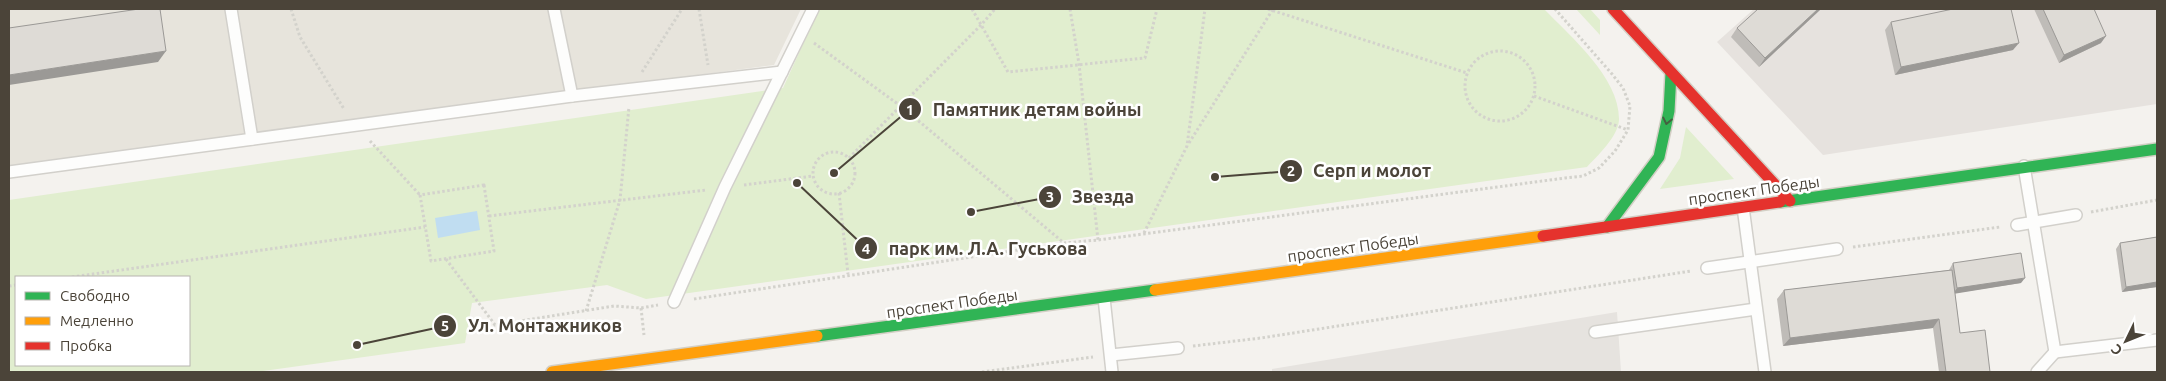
<svg xmlns="http://www.w3.org/2000/svg" width="2166" height="381" viewBox="0 0 2166 381" font-family="Ubuntu,sans-serif">
<rect width="100%" height="100%" fill="#f4f2ee"/>
<!-- residential -->
<polygon fill="#e7e4dc" points="9,9 801,9 774,65 9,166"/>
<!-- industrial -->
<polygon fill="#e6e2de" points="1754,9 2157,9 2157,104 1823,155 1717,42"/>
<!-- green -->
<g fill="#e1eecf" fill-rule="evenodd">
<path d="M819,9H1544C1571,37 1620,78 1619,120C1618,137 1597,156 1587,167L646,299L607,285L472,303L465,343L256,372H9V200L783,88ZM16,277H189V365H16Z"/>
<polygon points="1576,9 1590,9 1600,20 1600,35"/>
<polygon points="1686,127 1734,179 1660,189 1680,158"/>
</g>
<!-- parking -->
<polygon fill="#e6e3df" points="1617,312 1621,372 1272,372 1272,369"/>
<!-- water -->
<polygon fill="#c0ddf1" points="477,211 480,230 438,238 435,218"/>
<g fill="none" stroke-linecap="round" stroke-linejoin="round">
<!-- lane casing -->
<g stroke="#d2d0cb" stroke-width="14">
<g id="lane">
<polyline points="231,9 252,139"/>
<polyline points="554,9 572,96"/>
<polyline points="2024,166 2055,352 2037,372"/>
<polyline points="9,172 572,96 782,72"/>
<polyline points="1743,207 1765,372"/>
<polyline points="2017,225 2076,215"/>
<polyline points="1707,268 1837,249"/>
<polyline points="1104,298 1112,372"/>
<polyline points="674,302 725,187 813,9"/>
<polyline points="1595,332 1756,309"/>
<polyline points="2055,352 2157,340"/>
<polyline points="1111,355 1178,348"/>
</g>
</g>
<!-- fast casing -->
<g stroke="#d3cfc5" stroke-width="14">
<g id="fast">
<polyline points="1780,202 2157,149"/>
<polyline points="1607,227 1659,157 1669,111 1671,73"/>
<polyline points="817,336 1155,290"/>
</g>
</g>
<!-- slow casing -->
<g stroke="#d3cfc5" stroke-width="14">
<g id="slow">
<polyline points="1155,290 1543,236"/>
<polyline points="552,372 817,336"/>
</g>
</g>
<!-- jam casing -->
<g stroke="#d3cfc5" stroke-width="14">
<g id="jam">
<polyline points="1613,9 1790,201"/>
<polyline points="1543,236 1780,202"/>
</g>
</g>
<!-- path -->
<g stroke="#d3d2cc" stroke-width="3" stroke-dasharray="2.5 2.5" stroke-linecap="butt">
<polyline points="291,9 300,37 344,109"/>
<polyline points="699,9 708,65"/>
<polyline points="972,9 1008,72 1145,58 1157,9"/>
<polyline points="1070,9 1079,64 1098,240"/>
<polyline points="1268,9 1467,73"/>
<polyline points="814,43 902,107 1064,243 1098,240 1565,178 1583,176 1599,168 1615,151 1628,130 1630,106 1623,88 1612,74 1555,9"/>
<circle cx="1500" cy="86" r="35"/>
<polyline points="642,72 682,9"/>
<polyline points="1534,96 1628,130"/>
<polyline points="370,141 420,195"/>
<polyline points="1189,143 1273,9"/>
<circle cx="834" cy="173" r="21"/>
<polyline points="849,158 981,25 995,9"/>
<polygon points="484,185 494,251 431,261 420,195"/>
<polyline points="744,185 813,176"/>
<polyline points="839,193 848,274"/>
<polyline points="2091,212 2157,200"/>
<polyline points="489,216 706,190"/>
<polyline points="1144,233 1187,146 1205,9"/>
<polyline points="1853,247 2000,227"/>
<polyline points="446,259 495,325 614,306 641,308 658,305"/>
<polyline points="72,277 425,227"/>
<polyline points="9,286 16,285"/>
<polyline points="694,299 1064,243"/>
<polyline points="641,308 644,335"/>
<polyline points="586,311 620,200 629,107"/>
<polyline points="1193,346 1261,338 1691,271"/>
<polyline points="982,372 1093,357"/>
</g>
<!-- lane -->
<use href="#lane" stroke="#fdfdfc" stroke-width="11"/>
<!-- fast -->
<use href="#fast" stroke="#30b455" stroke-width="11"/>
<!-- slow -->
<use href="#slow" stroke="#ff9f0a" stroke-width="11"/>
<!-- jam -->
<use href="#jam" stroke="#e5322d" stroke-width="11"/>
</g>
<!-- wall -->
<g fill="#bfbcb8">
<polygon points="1821,9 1759,67 1731,37 1737,28"/>
<polygon points="2034,9 2094,9 2101,43 2059,63"/>
<polygon points="1891,22 2013,50 1895,75 1885,30"/>
<polygon points="2157,237 2157,287 2122,292 2116,249 2120,243"/>
<polygon points="1953,263 2021,283 1955,293 1960,333 1990,372 1939,372 1933,328 1783,346 1777,299 1784,290 1949,270"/>
</g>
<!-- shaded-wall -->
<g fill="#9b9996">
<polygon points="1818,9 1821,9 1759,67 1765,58"/>
<polygon points="2106,36 2101,43 2059,63 2064,55"/>
<polygon points="2019,43 2013,50 1895,75 1901,67"/>
<polygon points="166,51 158,62 9,85 9,75"/>
<polygon points="2025,278 2021,283 1953,294 1957,288"/>
<polygon points="2157,282 2157,287 2122,292 2126,287"/>
<polygon points="1939,319 1933,328 1783,346 1790,338"/>
</g>
<!-- building -->
<g fill="#dedbd6" stroke="#9b9996">
<polygon points="139,9 160,9 166,51 9,75 9,28"/>
<polygon points="1758,9 1818,9 1765,58 1737,28"/>
<polygon points="1953,9 2011,9 2019,43 1901,67 1891,22"/>
<polygon points="2043,9 2094,9 2106,36 2064,55"/>
<polygon points="2157,237 2157,282 2126,287 2120,243"/>
<polygon points="2021,253 2025,278 1957,288 1953,263"/>
<polygon points="1952,270 1960,333 1985,330 1990,372 1946,372 1939,319 1790,338 1784,290"/>
</g>
<!-- one-way arrows -->
<defs><path id="oneway-chevron" d="M-2-3.5L2.5 0L-2 3.5" fill="none" stroke-width="1.6" stroke-linecap="round" stroke-linejoin="round" transform="scale(1.25)"/></defs>
<use stroke="#446040" href="#oneway-chevron" transform="translate(1667 121) rotate(102)"/>
<g text-anchor="middle" dominant-baseline="central" stroke-width="5" stroke-linejoin="round" paint-order="stroke">
<!-- street labels -->
<g font-size="16" fill="#4b4439" stroke="#fff">
<text transform="translate(1754 190) rotate(-8)">проспект Победы</text>
<text transform="translate(1353 247) rotate(-8)">проспект Победы</text>
<text transform="translate(952 303) rotate(-8)">проспект Победы</text>
</g>
</g>
<!-- callouts -->
<path fill="none" stroke="#4b4439" stroke-width="2" d="M834 173L910 109M1215 177L1291 171M971 212L1050 197M797 183L866 248M357 345L445 326"/>
<g fill="#4b4439" stroke="#fff" stroke-width="2">
<circle cx="834" cy="173" r="5"/>
<circle cx="1215" cy="177" r="5"/>
<circle cx="971" cy="212" r="5"/>
<circle cx="797" cy="183" r="5"/>
<circle cx="357" cy="345" r="5"/>
<circle cx="910" cy="109" r="12"/>
<circle cx="1291" cy="171" r="12"/>
<circle cx="1050" cy="197" r="12"/>
<circle cx="866" cy="248" r="12"/>
<circle cx="445" cy="326" r="12"/>
</g>
<g font-size="15" text-anchor="middle" font-weight="bold" fill="#fff">
<text x="910" y="115">1</text>
<text x="1291" y="176">2</text>
<text x="1050" y="202">3</text>
<text x="866" y="254">4</text>
<text x="445" y="331">5</text>
</g>
<g font-size="18" text-anchor="middle" font-weight="bold" fill="#4b4439" stroke="#fff" stroke-width="5" stroke-linejoin="round" paint-order="stroke">
<text x="1037" y="116">Памятник детям войны</text>
<text x="1372" y="177">Серп и молот</text>
<text x="1103" y="203">Звезда</text>
<text x="988" y="255">парк им. Л.А. Гуськова</text>
<text x="545" y="332">Ул. Монтажников</text>
</g>
<!-- border -->
<rect width="2166" height="381" fill="none" stroke="#4b4439" stroke-width="20"/>
<!-- legend -->
<rect x="15" y="276" width="175" height="90" fill="#ffffff" stroke="#b7b4b0"/>
<rect x="25" y="292" width="25" height="8" fill="#30b455" stroke="#b7b4b0"/>
<text x="60" y="301" font-size="15" fill="#4b4439">Свободно</text>
<rect x="25" y="317" width="25" height="8" fill="#ff9f0a" stroke="#b7b4b0"/>
<text x="60" y="326" font-size="15" fill="#4b4439">Медленно</text>
<rect x="25" y="342" width="25" height="8" fill="#e5322d" stroke="#b7b4b0"/>
<text x="60" y="351" font-size="15" fill="#4b4439">Пробка</text>
<!-- north arrow -->
<g transform="translate(2126 341) rotate(227)" stroke="#ffffff" stroke-width="4" paint-order="stroke">
<path d="M0-4L9 19L0 12L-9 19Z" fill="#4b4439"/>
<text y="-8" font-size="14" font-weight="bold" text-anchor="middle" fill="#4b4439">С</text>
</g>
</svg>
